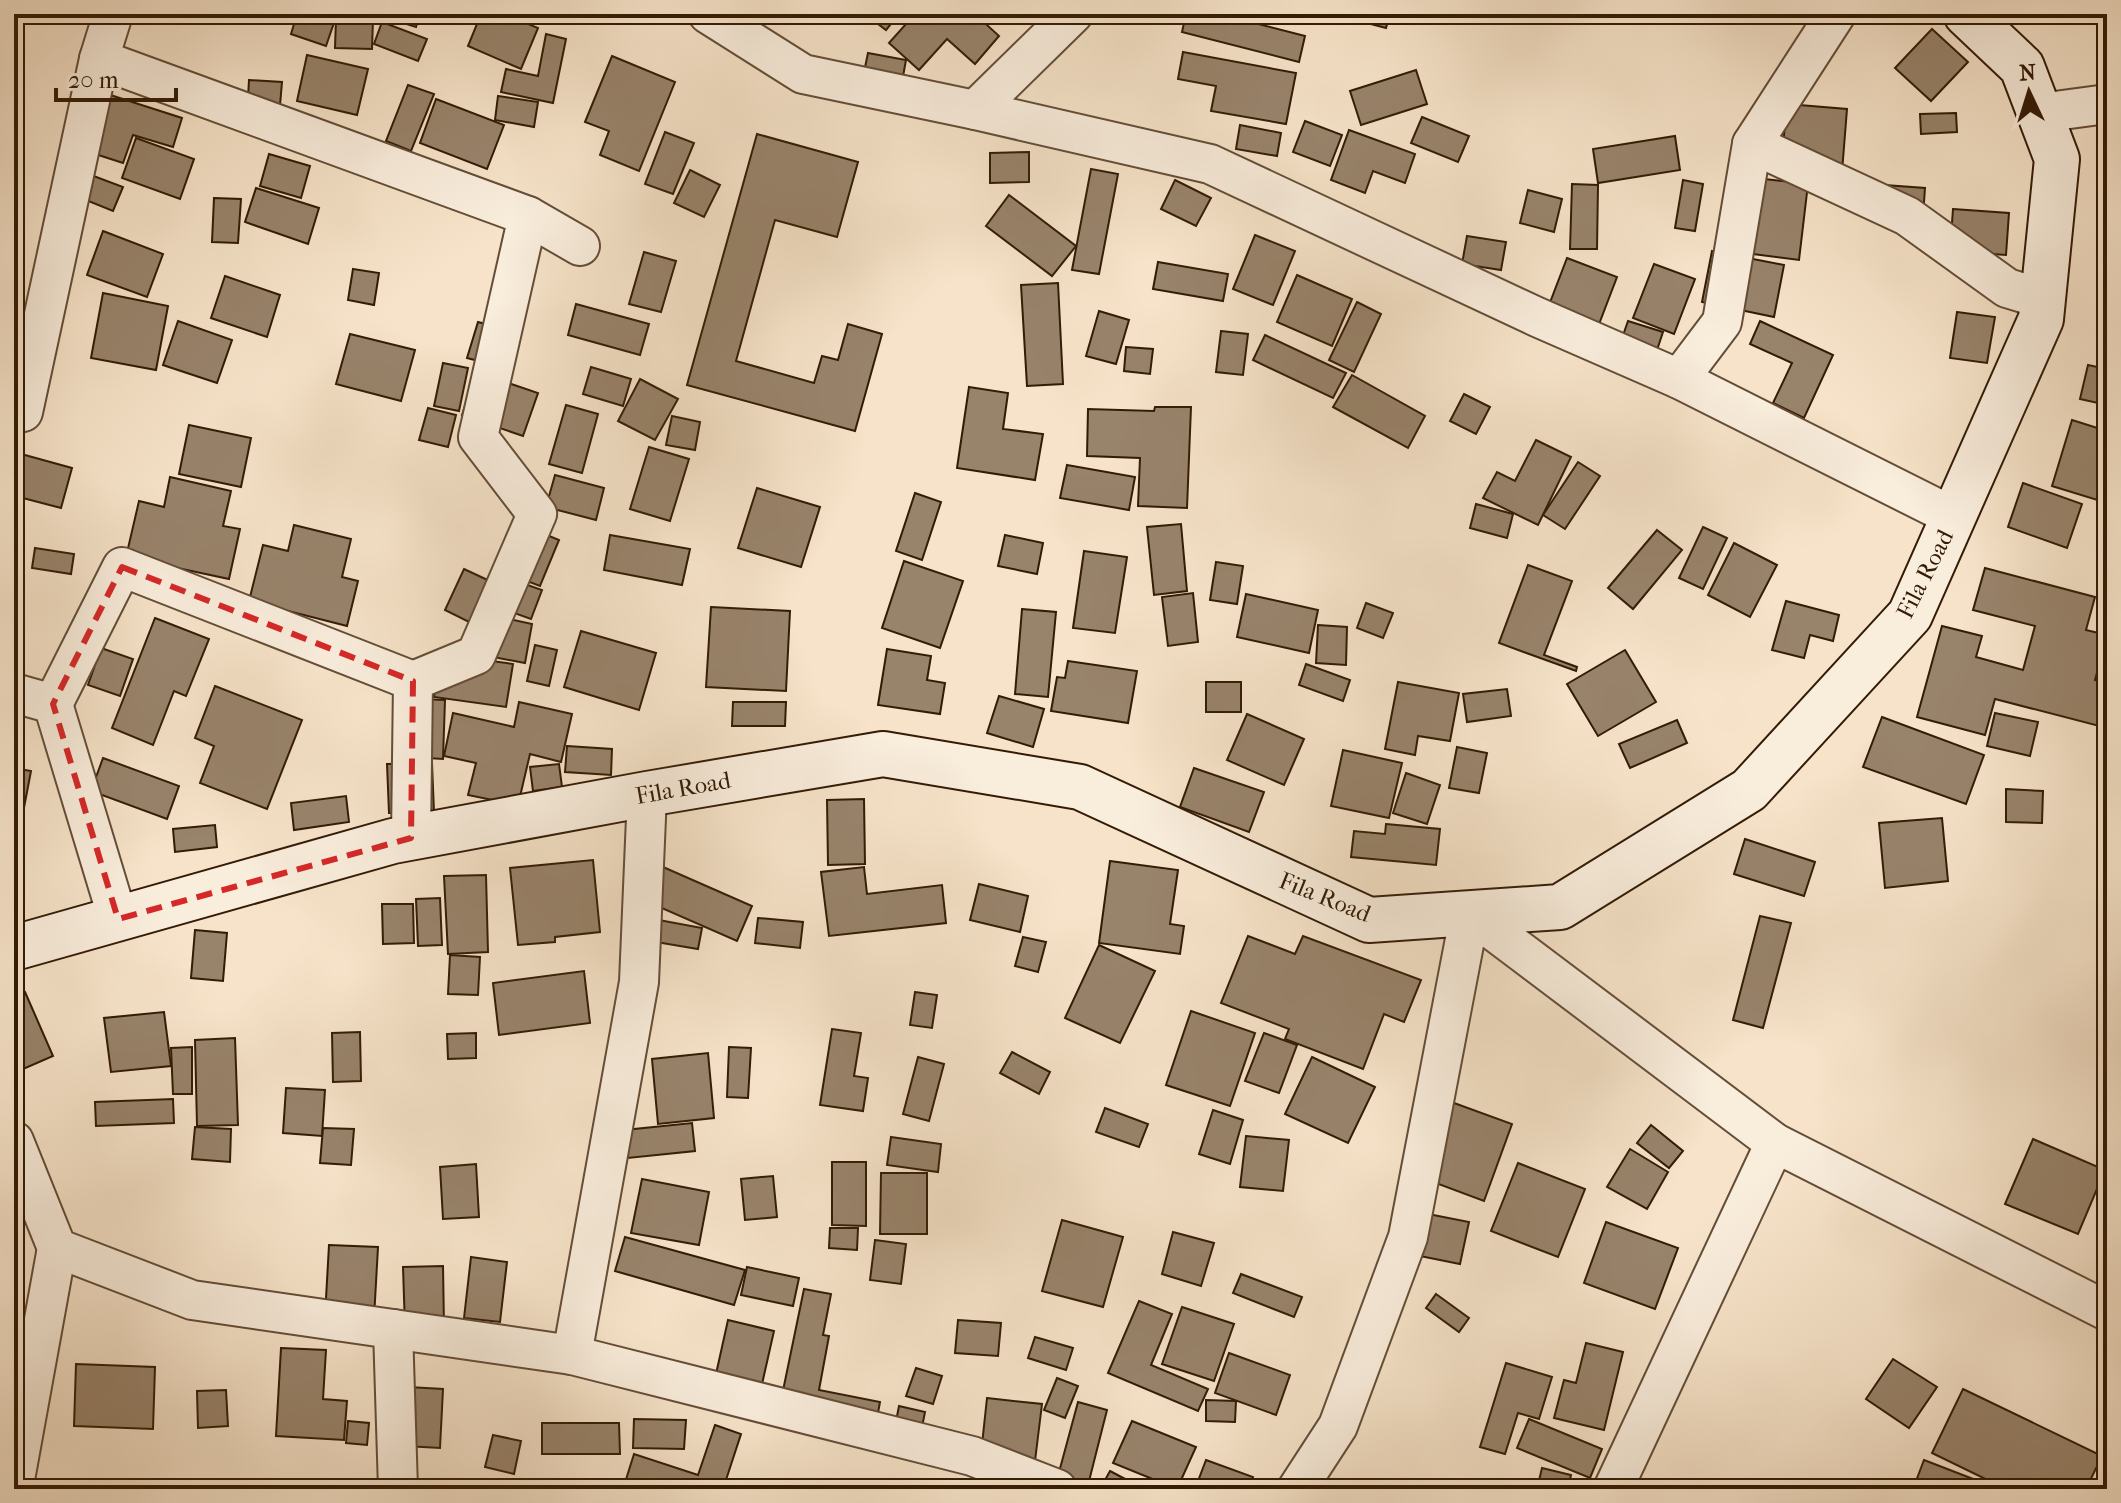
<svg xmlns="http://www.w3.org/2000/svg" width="2121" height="1503" viewBox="0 0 2121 1503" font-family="'IM FELL French Canon',serif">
<rect width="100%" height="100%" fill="#f6e3c9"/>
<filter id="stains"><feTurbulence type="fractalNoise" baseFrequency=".0025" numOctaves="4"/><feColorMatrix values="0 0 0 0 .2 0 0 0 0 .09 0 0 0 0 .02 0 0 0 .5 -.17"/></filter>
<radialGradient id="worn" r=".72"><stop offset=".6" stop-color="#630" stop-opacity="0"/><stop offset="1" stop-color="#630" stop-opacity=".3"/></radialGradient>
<!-- building -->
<g fill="#98836b" stroke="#331b06" stroke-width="2">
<polygon points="297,14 337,14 326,46 291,34"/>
<polygon points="375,14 420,14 416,27"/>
<polygon points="481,14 504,14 538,28 521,69 468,46"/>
<polygon points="753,14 770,14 764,22"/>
<polygon points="865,14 899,14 886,30"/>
<polygon points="915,14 975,14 999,36 975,64 947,39 919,70 889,43"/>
<polygon points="1186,14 1219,14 1305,36 1299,62 1182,32"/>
<polygon points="1280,14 1312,14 1310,21"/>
<polygon points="1349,14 1390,14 1386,28 1348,18"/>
<polygon points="14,15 22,16 16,71 14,71"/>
<polygon points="336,19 373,19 372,49 335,48"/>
<polygon points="382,22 427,39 418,61 374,44"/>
<polygon points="1932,29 1968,62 1931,101 1895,68"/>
<polygon points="546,34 566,39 553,103 501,92 506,69 538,76"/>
<polygon points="1183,52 1296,73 1286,124 1211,111 1216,86 1178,79"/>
<polygon points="868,53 906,60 897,109 858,101"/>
<polygon points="307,55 368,69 357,115 297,101"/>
<polygon points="612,56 675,82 639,171 600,155 609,131 585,122"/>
<polygon points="1416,70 1427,104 1361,125 1350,91"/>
<polygon points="249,80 282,82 279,117 247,115"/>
<polygon points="408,85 434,94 411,151 386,141"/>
<polygon points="101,92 182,118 173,147 133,135 123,163 83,150"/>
<polygon points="498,96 538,102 534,127 495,120"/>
<polygon points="436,99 504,125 487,169 420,143"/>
<polygon points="1787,104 1847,109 1842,172 1781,166"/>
<polygon points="1956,113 1957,132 1921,134 1920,114"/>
<polygon points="1422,117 1469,136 1458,162 1411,143"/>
<polygon points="1305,121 1342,135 1330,166 1293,152"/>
<polygon points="1240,125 1281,133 1277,156 1236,149"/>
<polygon points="1349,130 1415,154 1405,183 1373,171 1365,193 1331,180"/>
<polygon points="665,132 694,143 673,194 645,184"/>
<polygon points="757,134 858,162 837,237 775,220 736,361 814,383 822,356 838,360 848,324 882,334 855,431 687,385"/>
<polygon points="1675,136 1680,170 1598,183 1593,149"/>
<polygon points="136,138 194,159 180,199 122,178"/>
<polygon points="14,151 23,153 17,179 14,179"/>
<polygon points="1029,152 1029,182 990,183 990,153"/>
<polygon points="269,154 310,166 301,198 260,186"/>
<polygon points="75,169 123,187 113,211 66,192"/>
<polygon points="1091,169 1118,174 1099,274 1072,270"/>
<polygon points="690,170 720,185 704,217 674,203"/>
<polygon points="1755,178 1808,184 1799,260 1745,253"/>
<polygon points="1175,180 1211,198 1196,226 1161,209"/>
<polygon points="1683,180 1703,184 1695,231 1675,228"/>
<polygon points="1857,183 1925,188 1923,216"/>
<polygon points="1572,184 1598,185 1597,249 1570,249"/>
<polygon points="256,188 319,208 308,244 245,222"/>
<polygon points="1528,190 1562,199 1554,232 1520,223"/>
<polygon points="1009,195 1076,246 1052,276 986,226"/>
<polygon points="214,198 241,199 238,243 212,242"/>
<polygon points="1953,209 2009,213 2006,255 1950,251"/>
<polygon points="103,231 163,254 147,297 87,275"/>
<polygon points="1255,235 1295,251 1273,305 1233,289"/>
<polygon points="1467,236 1506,242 1501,270 1462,264"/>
<polygon points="1712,251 1784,265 1774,317 1702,302"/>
<polygon points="644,252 676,261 661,312 629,304"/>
<polygon points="1567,258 1617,277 1596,332 1546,313"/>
<polygon points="1158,262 1228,274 1223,301 1153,289"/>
<polygon points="1654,264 1695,279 1674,334 1633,318"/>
<polygon points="353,269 379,273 374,305 348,300"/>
<polygon points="1297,275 1352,299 1332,346 1277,322"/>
<polygon points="225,276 280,295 267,337 211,318"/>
<polygon points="1058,283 1063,384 1027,386 1021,285"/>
<polygon points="103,293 168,306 156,370 91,358"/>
<polygon points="1357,302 1381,314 1354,372 1329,360"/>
<polygon points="576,304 649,324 640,355 568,335"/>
<polygon points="1099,311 1129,320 1116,364 1086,356"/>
<polygon points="1957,312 1995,317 1987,363 1950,358"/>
<polygon points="178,321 232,340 217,383 163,365"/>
<polygon points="1628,321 1663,332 1652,365 1617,353"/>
<polygon points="1760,321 1833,355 1804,418 1773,403 1792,363 1750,344"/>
<polygon points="478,322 505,329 494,365 467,358"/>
<polygon points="1221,331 1248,334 1243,375 1216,372"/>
<polygon points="350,334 415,350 401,401 336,384"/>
<polygon points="1265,335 1346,373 1333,398 1253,360"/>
<polygon points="1126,347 1153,349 1150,374 1124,371"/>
<polygon points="443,363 468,368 459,411 434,406"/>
<polygon points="2088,365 2107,369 2107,405 2080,399"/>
<polygon points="591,367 631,379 623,406 583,394"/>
<polygon points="476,372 538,393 523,436 462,415"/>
<polygon points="1352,375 1425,416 1408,448 1333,407"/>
<polygon points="640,379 678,399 655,440 618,421"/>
<polygon points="969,387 1008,393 1003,429 1043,434 1035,480 957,468"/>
<polygon points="1464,394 1490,407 1476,434 1450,421"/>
<polygon points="566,405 598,414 582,473 549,464"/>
<polygon points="1155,407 1191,407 1187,508 1138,506 1140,458 1087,456 1088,409 1154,411"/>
<polygon points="428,408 456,415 448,447 419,440"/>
<polygon points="672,416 700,422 695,450 666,445"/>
<polygon points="2072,420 2107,431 2107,503 2052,486"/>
<polygon points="189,425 251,438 241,487 179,474"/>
<polygon points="1536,440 1571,457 1538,525 1483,498 1497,472 1515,481"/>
<polygon points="649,447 689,459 670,521 630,509"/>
<polygon points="14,452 72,468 61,508 19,497 14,514"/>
<polygon points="1578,462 1600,476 1565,529 1543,515"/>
<polygon points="1067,465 1135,477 1129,510 1060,498"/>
<polygon points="555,475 604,488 596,520 546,507"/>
<polygon points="170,477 231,491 223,526 240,529 229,579 126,557 139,501 164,507"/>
<polygon points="2023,483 2082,504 2067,548 2008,527"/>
<polygon points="757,488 820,507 801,567 738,548"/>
<polygon points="915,493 941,502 922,560 896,551"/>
<polygon points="1476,504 1513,514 1507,538 1470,528"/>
<polygon points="1181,524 1187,591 1154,595 1147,527"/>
<polygon points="294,525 351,539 342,577 358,581 347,626 249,601 263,545 288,551"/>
<polygon points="525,526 559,540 540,586 506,573"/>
<polygon points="1703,527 1727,538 1703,589 1679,578"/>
<polygon points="1657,530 1682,550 1633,609 1608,588"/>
<polygon points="610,535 690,549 682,585 604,570"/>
<polygon points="1005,535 1043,543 1037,574 998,566"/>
<polygon points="1734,543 1777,565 1750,617 1708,595"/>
<polygon points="35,548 74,554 71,574 32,568"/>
<polygon points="1084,551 1127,557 1115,633 1073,628"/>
<polygon points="904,561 963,581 940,648 882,628"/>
<polygon points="1216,562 1243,566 1237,604 1210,600"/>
<polygon points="1528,565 1572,581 1544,655 1577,667 1576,671 1499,643"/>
<polygon points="1985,568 2095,597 2086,630 2107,635 2095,680 2107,683 2107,728 1995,699 1985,735 1917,717 1942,626 1982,636 1976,657 2023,670 2035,626 1973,610"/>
<polygon points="464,569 492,582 471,623 445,610"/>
<polygon points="499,575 542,590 531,619 489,604"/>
<polygon points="1193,593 1198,642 1168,646 1162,597"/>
<polygon points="1246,594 1318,610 1309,653 1237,637"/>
<polygon points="1786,601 1839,615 1833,641 1810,635 1804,658 1772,650"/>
<polygon points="1366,603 1393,613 1383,638 1357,628"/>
<polygon points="711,607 790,611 786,691 706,687"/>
<polygon points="1022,609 1056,612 1048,697 1015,694"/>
<polygon points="496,616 532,624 525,663 488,656"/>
<polygon points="155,618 209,639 186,696 174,691 153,745 112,728"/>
<polygon points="1318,625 1347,627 1346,665 1316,663"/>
<polygon points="581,631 656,653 639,710 564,687"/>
<polygon points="535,645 557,650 549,686 527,681"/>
<polygon points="101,648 133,659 120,696 88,685"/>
<polygon points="887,649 931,656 927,680 945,683 940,714 878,705"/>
<polygon points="1625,650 1656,702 1598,736 1567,684"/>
<polygon points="440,654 513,664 506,707 434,697"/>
<polygon points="1068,661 1137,671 1128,723 1051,711 1057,677 1065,678"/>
<polygon points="1306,664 1350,680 1343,701 1299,685"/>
<rect x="1206" y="682" width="35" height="30"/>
<polygon points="1398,682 1459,693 1450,741 1418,736 1415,755 1385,749"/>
<polygon points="215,686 302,720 267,809 200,783 214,746 195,738"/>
<polygon points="1507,689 1511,716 1467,722 1463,694"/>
<polygon points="999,696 1044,709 1033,747 987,733"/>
<polygon points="396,698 445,700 443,759 393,756"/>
<polygon points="519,702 572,714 561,762 530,754 518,805 468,795 476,763 444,756 453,713 514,727"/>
<polygon points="733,702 786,702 785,726 732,726"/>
<polygon points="1995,713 2038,722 2030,756 1987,746"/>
<polygon points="1247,714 1304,739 1284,785 1227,760"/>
<polygon points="1882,717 1984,755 1966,804 1863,767"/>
<polygon points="1677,720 1687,743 1630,768 1619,744"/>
<polygon points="567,746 612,749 611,775 565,772"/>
<polygon points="1457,747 1487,753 1479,793 1449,788"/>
<polygon points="1343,750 1402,763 1389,818 1331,806"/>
<polygon points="103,758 179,786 167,819 91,791"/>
<polygon points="432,763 434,812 389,813 387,764"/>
<polygon points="559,764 562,787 533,791 530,767"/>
<polygon points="14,768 31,771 19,834 14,833"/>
<polygon points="1194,768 1264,792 1249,832 1180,807"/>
<polygon points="1406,773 1440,785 1427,824 1393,813"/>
<polygon points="2006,789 2043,791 2042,823 2006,822"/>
<polygon points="346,796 349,822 294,830 291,803"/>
<polygon points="864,799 865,864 828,865 827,800"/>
<polygon points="1942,818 1948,881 1885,888 1879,823"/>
<polygon points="1386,824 1440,829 1436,865 1351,857 1354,831 1385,834"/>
<polygon points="215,825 217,847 175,852 173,829"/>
<polygon points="1745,839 1815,862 1804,896 1734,874"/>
<polygon points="593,860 600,932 555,937 555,942 518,945 510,868"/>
<polygon points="1110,861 1178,870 1170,924 1184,926 1180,954 1099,943"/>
<polygon points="663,867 752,906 737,941 648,902"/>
<polygon points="864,867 867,894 942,885 946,923 829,936 821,872"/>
<polygon points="486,875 488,952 448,954 444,876"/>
<polygon points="979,884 1028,896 1020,932 970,920"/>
<polygon points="440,898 442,945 418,946 416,899"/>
<polygon points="382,904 413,904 414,943 383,944"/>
<polygon points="1760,916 1791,923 1763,1028 1733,1020"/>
<polygon points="648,918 702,928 698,949 644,940"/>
<polygon points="758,918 803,922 800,948 755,943"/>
<polygon points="195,930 227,933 223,981 191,978"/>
<polygon points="1248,936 1295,954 1303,936 1421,980 1404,1022 1384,1014 1363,1069 1285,1039 1289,1029 1221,1003"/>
<polygon points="1023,937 1046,942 1038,972 1015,966"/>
<polygon points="1099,945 1155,971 1120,1043 1065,1018"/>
<polygon points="450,955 480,957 478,995 448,994"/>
<polygon points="584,971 590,1023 499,1035 493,983"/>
<polygon points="25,992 53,1056 14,1073 14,997"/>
<polygon points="915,992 937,995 932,1028 910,1025"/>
<polygon points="1191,1011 1255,1033 1230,1106 1166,1085"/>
<polygon points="164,1012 171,1066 111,1072 104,1018"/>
<polygon points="832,1029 861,1033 854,1076 868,1078 863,1111 820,1105"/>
<polygon points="360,1032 361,1081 333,1082 332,1033"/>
<polygon points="476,1033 476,1058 448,1059 447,1034"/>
<polygon points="1264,1033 1297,1045 1279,1093 1245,1081"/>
<polygon points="235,1038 238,1125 197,1126 195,1040"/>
<polygon points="192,1047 192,1094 173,1094 171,1048"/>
<polygon points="729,1047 751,1048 748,1098 727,1097"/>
<polygon points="1012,1052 1050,1072 1039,1094 1000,1073"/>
<polygon points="708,1053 714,1118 658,1124 652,1059"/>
<polygon points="918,1057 944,1064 929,1121 903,1114"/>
<polygon points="1312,1057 1375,1087 1348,1143 1285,1114"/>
<polygon points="286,1088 325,1090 322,1136 283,1133"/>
<polygon points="173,1099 174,1123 96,1126 95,1102"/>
<polygon points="1454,1103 1512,1124 1484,1201 1425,1179"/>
<polygon points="1105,1108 1148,1124 1139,1147 1096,1132"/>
<polygon points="1213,1110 1243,1120 1230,1164 1199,1154"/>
<polygon points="692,1123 695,1151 628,1158 625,1130"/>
<polygon points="1651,1125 1683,1151 1669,1168 1637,1143"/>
<polygon points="195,1127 231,1129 230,1162 192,1159"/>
<polygon points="323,1128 354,1129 351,1165 320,1163"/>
<polygon points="1246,1136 1289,1140 1283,1191 1240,1187"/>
<polygon points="891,1137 941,1144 938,1172 887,1165"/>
<polygon points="2033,1139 2105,1170 2078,1234 2005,1204"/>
<polygon points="1630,1149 1668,1172 1647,1209 1607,1187"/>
<polygon points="832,1162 866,1162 866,1226 832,1225"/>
<polygon points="1518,1163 1585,1189 1558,1257 1491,1231"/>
<polygon points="476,1164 479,1217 443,1219 440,1167"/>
<polygon points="881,1173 927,1173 927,1234 880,1234"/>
<polygon points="773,1176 777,1217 745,1220 741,1179"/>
<polygon points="642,1179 709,1192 699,1245 631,1233"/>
<polygon points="1418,1212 1469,1222 1460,1264 1410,1254"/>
<polygon points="1062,1220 1123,1237 1103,1307 1042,1291"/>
<polygon points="1606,1222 1678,1248 1655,1309 1584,1283"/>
<polygon points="830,1228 858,1228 857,1250 829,1248"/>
<polygon points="1173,1232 1214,1243 1201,1286 1162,1274"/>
<polygon points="625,1237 745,1270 734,1305 615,1271"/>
<polygon points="875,1240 906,1244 901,1284 870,1280"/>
<polygon points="329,1245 378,1247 373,1336 324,1334"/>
<polygon points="471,1257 507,1262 500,1322 464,1318"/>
<polygon points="443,1266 444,1327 405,1328 403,1267"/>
<polygon points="747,1267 799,1278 793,1306 741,1295"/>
<polygon points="1241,1274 1302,1297 1294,1317 1233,1293"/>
<polygon points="804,1289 831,1294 823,1335 829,1336 819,1390 880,1402 875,1429 779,1410"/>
<polygon points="1436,1294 1469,1318 1459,1332 1426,1308"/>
<polygon points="1139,1301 1172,1314 1151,1365 1208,1389 1198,1411 1108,1373"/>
<polygon points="1182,1307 1234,1324 1214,1381 1162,1364"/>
<polygon points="728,1320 774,1331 760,1393 714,1383"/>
<polygon points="958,1320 1001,1323 998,1356 955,1353"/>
<polygon points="1035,1337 1073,1348 1066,1370 1028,1358"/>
<polygon points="1586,1343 1623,1352 1604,1430 1554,1418 1564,1380 1576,1383"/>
<polygon points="281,1348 326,1350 323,1399 347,1401 344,1440 276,1436"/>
<polygon points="1229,1353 1290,1375 1276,1415 1215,1393"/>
<polygon points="1893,1359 1937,1387 1909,1428 1866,1399"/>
<polygon points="1506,1363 1552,1377 1539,1419 1518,1413 1505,1454 1480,1447"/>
<polygon points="76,1364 155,1367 153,1429 74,1426"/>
<polygon points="916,1368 942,1376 933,1404 906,1396"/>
<polygon points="1057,1378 1078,1386 1065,1418 1044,1410"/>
<polygon points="390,1386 443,1389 440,1448 387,1445"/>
<polygon points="1963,1389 2102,1456 2086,1489 2006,1489 1932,1453"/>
<polygon points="226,1390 228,1426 198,1428 197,1391"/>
<polygon points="987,1398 1042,1404 1035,1461 981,1454"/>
<polygon points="1206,1400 1236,1401 1235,1422 1206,1421"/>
<polygon points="1078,1402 1107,1410 1087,1489 1062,1489 1055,1487"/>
<polygon points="899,1406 925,1412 917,1452 891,1447"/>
<polygon points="634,1419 686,1420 684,1449 633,1448"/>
<polygon points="1529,1419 1602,1449 1590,1478 1517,1448"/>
<polygon points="348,1421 369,1423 367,1445 346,1443"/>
<polygon points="1132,1421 1196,1447 1177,1489 1113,1463"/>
<polygon points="542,1423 619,1423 620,1454 542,1454"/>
<polygon points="715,1425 741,1434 723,1489 623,1489 634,1454 698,1475"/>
<polygon points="493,1435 521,1441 514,1474 485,1467"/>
<polygon points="1206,1460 1253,1477 1249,1489 1195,1489"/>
<polygon points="1924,1460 1999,1489 1913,1489"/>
<polygon points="1542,1468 1571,1475 1568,1489 1537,1489"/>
<polygon points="1110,1471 1144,1489 1100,1489"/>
</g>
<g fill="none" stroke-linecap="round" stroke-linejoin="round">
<!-- street casing -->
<g stroke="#644d37" stroke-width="42">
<g id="street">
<polyline points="708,14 803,74 975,110 1210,164 1537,317 1679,379 1954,517"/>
<polyline points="99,59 528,216 580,246"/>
<polyline points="975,110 1073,14"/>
<polyline points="2040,113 2107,104"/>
<polyline points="1752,144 1907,216 2007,288 2043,299"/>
<polyline points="1679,379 1722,322 1752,144 1836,14"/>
<polyline points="14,410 23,412 99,59 113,14"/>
<polyline points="413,681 476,655 537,514 478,437 528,216"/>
<polyline points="14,693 53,704 118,919"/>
<polyline points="53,704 122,567 413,681 411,838"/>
<polyline points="14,1141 57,1248 192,1300 572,1355 972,1456 1057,1489"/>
<polyline points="393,1329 398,1489"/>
<polyline points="572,1355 639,982 647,794"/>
<polyline points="14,1485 57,1248"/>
<polyline points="1297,1489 1338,1426 1408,1237 1470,913 1775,1143 2107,1311"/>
<polyline points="1613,1489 1775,1143"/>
</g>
</g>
<!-- secondary casing -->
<g stroke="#331b06" stroke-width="48">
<polyline id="secondary" points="14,948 393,841 647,794 883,754 1080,787 1369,920 1560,907 1749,790 1910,615 2041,319 2057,159 2022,67 1966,14"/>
</g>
<!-- street -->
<use href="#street" stroke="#f9eddc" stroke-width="38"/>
<!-- secondary -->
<use href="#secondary" stroke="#f9eddc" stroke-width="44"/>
</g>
<!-- marked area -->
<path fill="none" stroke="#d62828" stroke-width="6" stroke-dasharray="16 10" stroke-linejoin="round" d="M122,567L413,681L411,838L118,919L53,704Z"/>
<g text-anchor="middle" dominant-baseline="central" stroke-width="6" stroke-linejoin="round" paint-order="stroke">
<!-- street labels -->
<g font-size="24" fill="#331b06" stroke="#f9eddc">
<text transform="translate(1925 574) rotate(-63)">Fila Road</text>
<text transform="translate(683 788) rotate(-10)">Fila Road</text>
<text transform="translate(1325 897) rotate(22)">Fila Road</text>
</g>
</g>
<!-- margin -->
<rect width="2121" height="1503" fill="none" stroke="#f6e3c9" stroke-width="48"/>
<rect x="16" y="16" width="2089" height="1471" fill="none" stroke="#331b06" stroke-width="4"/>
<rect x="24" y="24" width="2073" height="1455" fill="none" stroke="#331b06" stroke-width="2"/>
<!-- north arrow -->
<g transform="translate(2029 92) rotate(356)" stroke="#f9eddc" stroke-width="6" paint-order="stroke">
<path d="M0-6L14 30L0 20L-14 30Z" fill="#331b06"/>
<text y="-12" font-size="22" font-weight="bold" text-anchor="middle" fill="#331b06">N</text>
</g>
<!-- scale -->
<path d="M56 88v12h120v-12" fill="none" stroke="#331b06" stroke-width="4"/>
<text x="68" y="88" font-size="24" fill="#331b06" stroke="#f9eddc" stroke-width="6" paint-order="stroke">20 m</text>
<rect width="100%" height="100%" filter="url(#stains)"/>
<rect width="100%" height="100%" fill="url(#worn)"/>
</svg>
